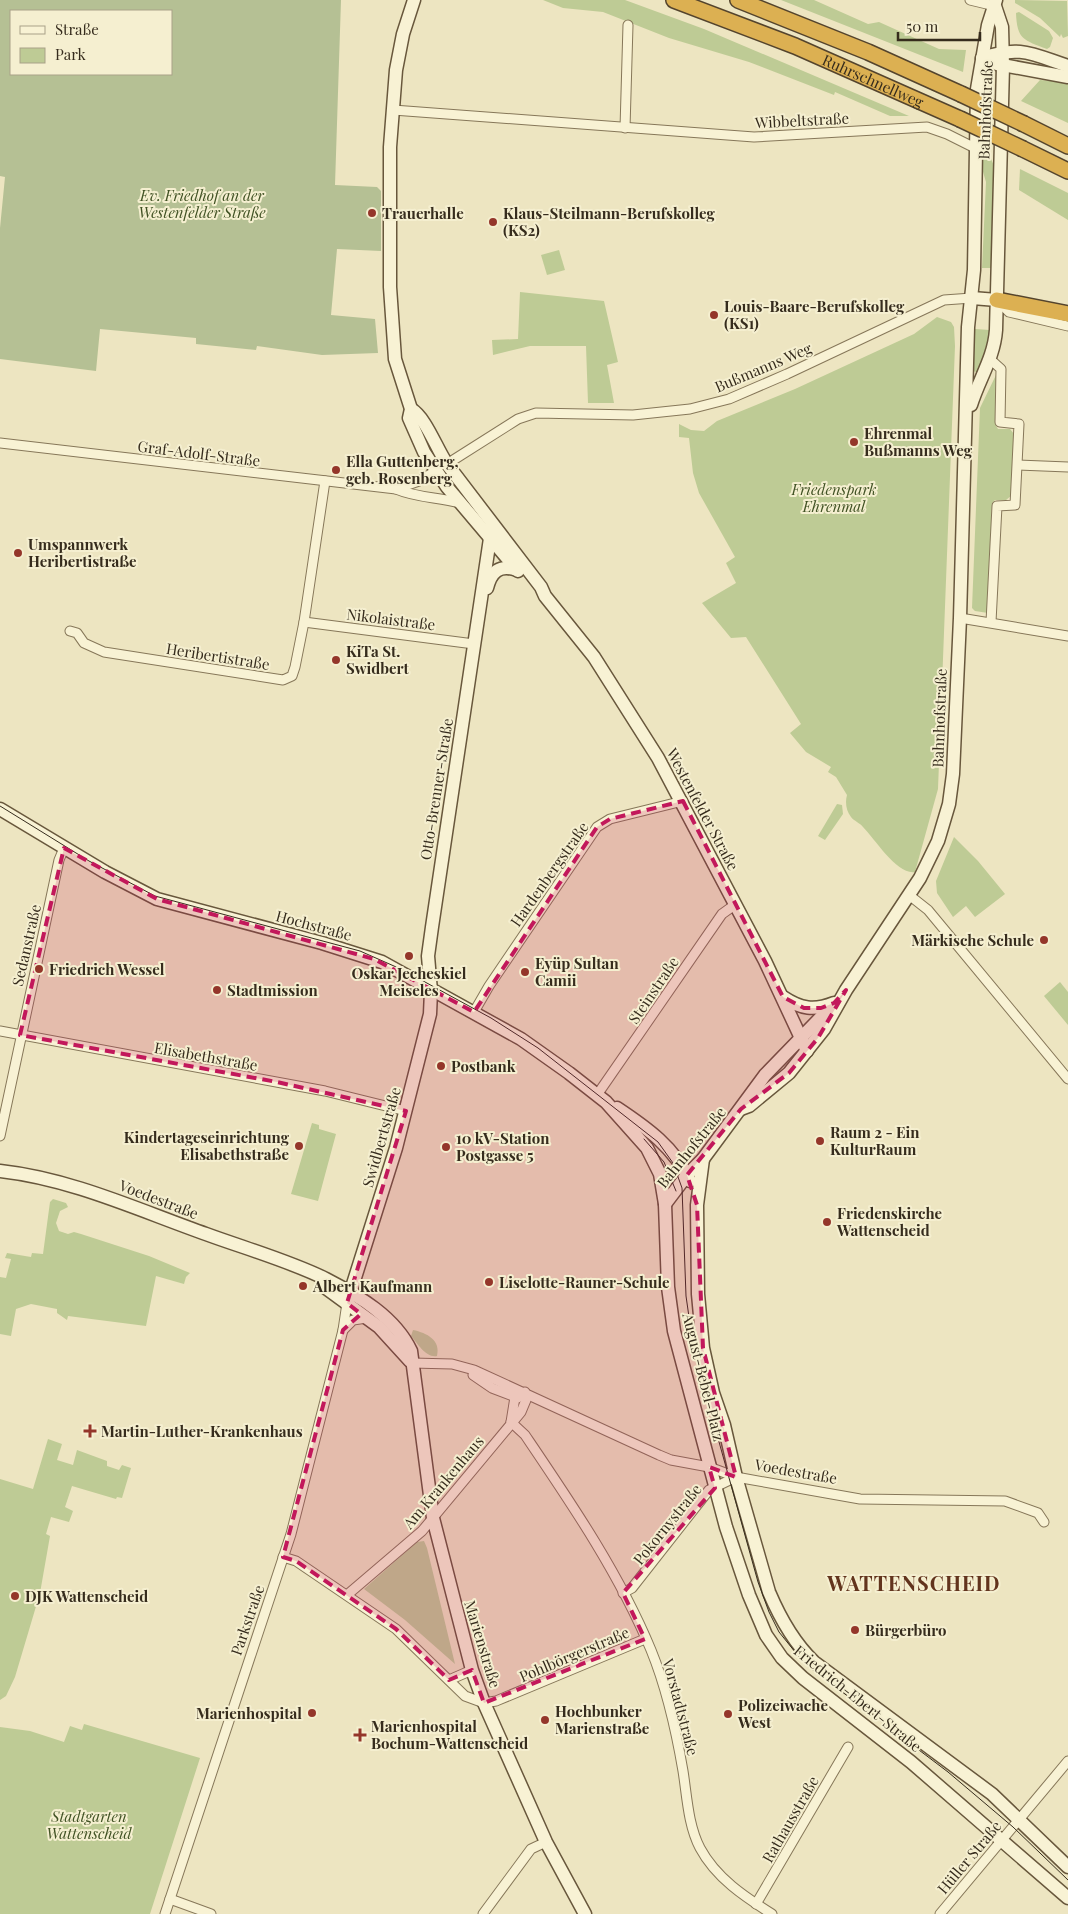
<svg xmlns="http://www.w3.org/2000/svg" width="1068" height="1914" viewBox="0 0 1068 1914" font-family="'Playfair Display',serif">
<rect width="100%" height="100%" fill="#ede5c1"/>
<!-- green -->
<g fill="#becb95">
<polygon points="543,0 625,0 704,29 909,116 890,116 835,92 834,95 749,62 669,38 603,12 563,8"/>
<polygon points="781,0 814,0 868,24 879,22 939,49 966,50 963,72"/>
<polygon points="1015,0 1067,1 1068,36 1063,38 1061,34 1060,37 1040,18 1015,3"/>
<path d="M1019,12L1049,31L1053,38L1050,47L1047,49C1024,40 1017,40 1016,13Z"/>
<polygon points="1065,79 1068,81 1068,123 1021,101 1040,80 1063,82"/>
<polygon points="981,154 991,159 995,168 992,268 982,268 986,182 981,165"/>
<polygon points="1020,169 1068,193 1068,220 1019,190"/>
<polygon points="559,250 565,270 547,275 541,255"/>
<polygon points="520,292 604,301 618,362 607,365 614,403 588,403 586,346 530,346 493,355 492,340 518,339"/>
<path d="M937,317L951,322L954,327L955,346L938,789L915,872C897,875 875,839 863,827C860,823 854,821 851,817C846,811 845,802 847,795L836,777L828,772L831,767L806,752L790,733L801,724L746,637L731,638L702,603L736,583L726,563L735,557L699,493L693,473L689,438L679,437V424L691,430L704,431L717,421L795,389L914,334Z"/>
<polygon points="975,329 990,330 989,344 978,372 976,372 973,371"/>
<polygon points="996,375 995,424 998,429 1010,429 1014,434 1012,495 1006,500 995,500 992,503 988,613 975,611 972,608 980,408"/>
<polygon points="837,804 842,805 843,814 825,840 818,836"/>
<polygon points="954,837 978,861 1005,894 975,917 966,906 953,917 937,893 936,881"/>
<polygon points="1060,982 1068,992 1068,1025 1044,996"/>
<polygon points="312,1123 319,1125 319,1129 336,1134 318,1201 291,1194"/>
<polygon points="53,1199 66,1203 68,1207 60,1211 56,1223 59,1231 68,1234 74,1232 81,1234 149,1256 190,1273 186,1277 184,1284 156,1276 146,1326 68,1316 67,1320 57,1313 57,1309 31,1304 16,1309 11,1336 0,1334 0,1277 6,1278 11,1259 5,1258 7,1253 31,1257 32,1253 43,1254 50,1202"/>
<path d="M413,1330C427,1333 441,1340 437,1356C426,1358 418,1344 411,1336Z"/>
<polygon points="48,1439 62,1444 57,1460 73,1465 77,1450 107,1461 107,1466 119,1470 122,1465 131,1468 122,1498 117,1497 116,1499 72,1486 65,1507 73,1511 69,1522 51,1517 46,1534 50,1536 40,1593 15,1677 6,1696 0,1700 0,1479 33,1489"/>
<polygon points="424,1541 427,1548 455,1664 405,1620 364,1589 417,1542"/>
<polygon points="84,1724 200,1758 150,1914 0,1914 0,1727 30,1731 64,1742 70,1726 82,1730"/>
</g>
<!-- cemetery -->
<path fill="#b5c094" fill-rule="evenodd" d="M0,0H341L335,185L377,187L381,191V251L337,249L331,315L375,319L378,353L322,355L257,346L256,350L196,344V338L100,329L96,371L0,359V228L5,177L0,176ZM11,11H171V74H11Z"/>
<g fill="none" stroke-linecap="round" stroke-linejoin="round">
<!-- street casing -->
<g stroke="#867759" stroke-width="11">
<g id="street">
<polyline points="970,0 995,6"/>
<polyline points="393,110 754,137 927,127 947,134 975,148"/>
<polyline points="625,128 628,25"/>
<polyline points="999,302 1009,312 1068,326"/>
<polyline points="991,360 1001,369 1000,422 1019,424 1015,505 997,506 991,622"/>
<polyline points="0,443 396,489 419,481 436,471"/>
<polyline points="447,464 518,419 536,413 633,415 690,409 729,399 787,374 944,300 972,298"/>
<polyline points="1018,465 1068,467"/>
<path d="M396,489C417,498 438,497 460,503"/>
<polyline points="960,618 1068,636"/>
<polyline points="304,622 474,644"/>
<polyline points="70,631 77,633 84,643 104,652 283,680 292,676 295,667 304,622 325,481"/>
<polyline points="909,895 928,910 1068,1079"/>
<polyline points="474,1012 489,986 597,827 610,819 683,801"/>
<polyline points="0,1031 325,1091 406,1111"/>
<polyline points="597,1095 722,914 736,904"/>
<polyline points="0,1136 59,860 64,848"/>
<polyline points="343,1330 353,1320 367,1318"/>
<polyline points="412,1363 452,1364 474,1370 659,1455 671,1460 709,1467 736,1477 860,1499 1005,1501 1038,1513 1044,1522"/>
<polyline points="473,1375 492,1388 518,1398"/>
<path d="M511,1422L525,1435C571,1503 619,1573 651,1650C667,1689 676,1730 683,1771C687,1796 688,1825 700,1848C716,1878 745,1897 772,1914"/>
<polyline points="283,1557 296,1561 396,1629 465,1696 484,1703 496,1701 645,1639"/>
<polyline points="623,1593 632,1588 709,1490 736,1477"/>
<polyline points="347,1595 422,1531 521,1412 526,1400 525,1392 515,1397 511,1422"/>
<polyline points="449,1680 472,1670"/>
<polyline points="170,1899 211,1914"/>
<polyline points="756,1904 848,1747"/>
<polyline points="165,1914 291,1534 343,1330 347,1303"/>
<polyline points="483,1914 531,1849 546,1842"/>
<polyline points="940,1914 1068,1761"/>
</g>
</g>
<!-- secondary casing -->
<g stroke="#68573c" stroke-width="15">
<g id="secondary">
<polyline points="414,0 403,34 396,70 390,147 390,287 395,359 411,409 409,418 424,452 447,487 518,571"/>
<path d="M982,58C1020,45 1032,54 1068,66"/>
<polyline points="997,64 1068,77"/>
<polyline points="972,298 997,300"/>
<path d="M971,405C979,379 994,358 996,330L1003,66L1002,27L995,6"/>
<path d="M411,409C426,418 436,448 447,464L541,587L545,596L594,657L658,758L765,961L807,1051"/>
<path d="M487,588C491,572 499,564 517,570"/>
<polyline points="0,809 105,872 157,899 322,943 382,962 521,1039 569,1073 606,1102 647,1148 660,1174 665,1204 668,1287 674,1331 726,1527 749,1595 766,1635 782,1658 803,1678 911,1762 1068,1898"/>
<path d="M783,997C801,1009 814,1011 834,1003"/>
<path d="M617,1108C647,1128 674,1147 690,1181"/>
<polyline points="741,1109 749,1106 789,1073 824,1029 846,990 920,878 938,841 949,804 953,774 960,618 968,327 974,270 977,89 988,25 996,0"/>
<path d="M703,1159L697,1205L698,1294L703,1348L713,1393L724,1425L736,1477L769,1592C780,1618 793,1642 814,1662L992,1794L1068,1867"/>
<path d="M0,1171C72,1179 138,1210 206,1234C244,1248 290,1261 326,1279C359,1296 395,1317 411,1351L433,1518L472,1670L484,1703L546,1842L585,1914"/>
<polyline points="665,1204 687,1175 703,1159 765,1075 829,1009"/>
<polyline points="323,1286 379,1327 410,1361"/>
<polyline points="347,1303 396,1148 430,1014 431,991 428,956 432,927 492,525"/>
</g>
</g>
<!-- highway casing -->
<g stroke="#54442d" stroke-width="18">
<g id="highway">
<path id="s1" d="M674,0L795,46L960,119"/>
<polyline points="738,0 868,52 961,94"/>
<polyline points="1024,124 1068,146"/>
<polyline points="1023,149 1068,171"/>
<polyline points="997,300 1068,314"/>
</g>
</g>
<!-- street -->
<use href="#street" stroke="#f8f2d4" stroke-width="9"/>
<!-- secondary -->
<use href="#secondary" stroke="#f8f2d4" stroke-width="12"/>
<!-- highway -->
<use href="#highway" stroke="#dcb052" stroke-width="15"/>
<!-- tram -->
<g stroke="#362c1d" stroke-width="1">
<polyline points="0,806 89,861 155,896 360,951 403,970 491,1018 538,1048 658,1142 673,1163 682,1188 686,1296 694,1352 758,1582 769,1612 779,1632 804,1663 948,1772 1013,1827 1068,1880"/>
<polyline points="644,1139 664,1162 676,1191"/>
</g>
<!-- highway-bridge casing -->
<g stroke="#54442d" stroke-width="18" stroke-linecap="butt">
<g id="highway-bridge">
<polyline points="961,94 1024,124"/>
<polyline points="960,119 1023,149"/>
</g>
</g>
<!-- highway-bridge -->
<use href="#highway-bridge" stroke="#dcb052" stroke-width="15"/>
</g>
<!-- marked area -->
<path fill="#c2185b" fill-opacity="0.2" stroke="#c2185b" stroke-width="4" stroke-dasharray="10 6" stroke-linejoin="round" d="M683,801L783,997L804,1008H821L834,1003L846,990L818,1038L789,1073L741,1109L687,1175L697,1205L703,1348L736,1477L709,1467L715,1488L623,1593L645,1639L484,1703L472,1670L449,1680L396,1629L296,1561L283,1557L343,1330L361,1314L347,1303L406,1111L277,1082L20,1035L64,848L157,899L374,959L474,1012L597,827L610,819Z"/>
<!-- markers -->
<g fill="#94362a" stroke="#f5efd0" stroke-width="2">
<circle cx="372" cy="213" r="5"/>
<circle cx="493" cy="222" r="5"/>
<circle cx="714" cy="315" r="5"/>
<circle cx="854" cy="442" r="5"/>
<circle cx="336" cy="470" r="5"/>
<circle cx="18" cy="553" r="5"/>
<circle cx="336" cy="660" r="5"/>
<circle cx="1044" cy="940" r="5"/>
<circle cx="409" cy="956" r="5"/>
<circle cx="39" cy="969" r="5"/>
<circle cx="525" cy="972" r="5"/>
<circle cx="217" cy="990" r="5"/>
<circle cx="441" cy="1066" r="5"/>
<circle cx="820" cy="1141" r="5"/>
<circle cx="299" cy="1146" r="5"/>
<circle cx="446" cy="1147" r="5"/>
<circle cx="827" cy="1222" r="5"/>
<circle cx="489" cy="1282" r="5"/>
<circle cx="303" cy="1286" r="5"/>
<path d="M87.5 1423.5h5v5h5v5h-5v5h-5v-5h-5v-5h5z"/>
<circle cx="15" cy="1596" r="5"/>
<circle cx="855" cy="1630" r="5"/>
<circle cx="312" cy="1713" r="5"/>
<circle cx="728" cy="1714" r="5"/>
<circle cx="545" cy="1720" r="5"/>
<path d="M357.5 1727.5h5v5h5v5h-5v5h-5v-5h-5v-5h5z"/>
</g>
<g text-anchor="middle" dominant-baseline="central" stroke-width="4" stroke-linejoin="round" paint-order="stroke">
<!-- street labels -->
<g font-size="15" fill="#362c1d" stroke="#f5efd0">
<text stroke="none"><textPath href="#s1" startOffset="215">Ruhrschnellweg</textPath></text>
<text transform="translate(985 110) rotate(-88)">Bahnhofstraße</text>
<text transform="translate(802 120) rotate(-3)">Wibbeltstraße</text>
<text transform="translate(763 367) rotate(-23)">Bußmanns Weg</text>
<text transform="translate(199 453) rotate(7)">Graf-Adolf-Straße</text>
<text transform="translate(391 619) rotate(7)">Nikolaistraße</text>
<text transform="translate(218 656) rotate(9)">Heribertistraße</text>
<text transform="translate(939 718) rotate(-88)">Bahnhofstraße</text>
<text transform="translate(436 789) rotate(-81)">Otto-Brenner-Straße</text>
<text transform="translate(703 809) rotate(62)">Westenfelder Straße</text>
<text transform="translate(549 874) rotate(-55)">Hardenbergstraße</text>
<text transform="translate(314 925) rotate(15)">Hochstraße</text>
<text transform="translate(26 945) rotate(-77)">Sedanstraße</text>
<text transform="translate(653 990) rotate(-56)">Steinstraße</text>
<text transform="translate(206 1056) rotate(10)">Elisabethstraße</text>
<text transform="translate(381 1137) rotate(-74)">Swidbertstraße</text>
<text transform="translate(691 1147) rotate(-51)">Bahnhofstraße</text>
<text transform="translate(159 1199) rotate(21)">Voedestraße</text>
<text transform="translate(704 1377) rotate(76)">August-Bebel-Platz</text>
<text transform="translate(796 1471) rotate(10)">Voedestraße</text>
<text transform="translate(443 1482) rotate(-50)">Am Krankenhaus</text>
<text transform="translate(667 1524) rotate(-51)">Pokornystraße</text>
<text transform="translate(247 1620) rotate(-71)">Parkstraße</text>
<text transform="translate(483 1644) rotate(73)">Marienstraße</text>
<text transform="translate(574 1654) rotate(-23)">Pohlbörgerstraße</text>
<text transform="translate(858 1698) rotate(39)">Friedrich-Ebert-Straße</text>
<text transform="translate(681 1707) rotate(75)">Vorstadtstraße</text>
<text transform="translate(790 1819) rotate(-60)">Rathausstraße</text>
<text transform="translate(969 1857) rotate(-50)">Hüller Straße</text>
</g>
<!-- park labels -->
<g font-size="15" font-style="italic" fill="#415224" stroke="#f5efd0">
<text x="202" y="195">Ev. Friedhof an der<tspan x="202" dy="17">Westenfelder Straße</tspan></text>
<text x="834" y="489">Friedenspark<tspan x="834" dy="17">Ehrenmal</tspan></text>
<text x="89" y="1816">Stadtgarten<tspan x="89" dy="17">Wattenscheid</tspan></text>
</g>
<!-- poi labels -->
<g font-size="15" font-weight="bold" fill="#362c1d" stroke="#f5efd0" text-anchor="start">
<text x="382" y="213">Trauerhalle</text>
<text x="503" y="213">Klaus-Steilmann-Berufskolleg<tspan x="503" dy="17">(KS2)</tspan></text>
<text x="724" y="306">Louis-Baare-Berufskolleg<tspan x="724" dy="17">(KS1)</tspan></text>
<text x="864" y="433">Ehrenmal<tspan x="864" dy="17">Bußmanns Weg</tspan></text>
<text x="346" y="461">Ella Guttenberg,<tspan x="346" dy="17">geb. Rosenberg</tspan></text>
<text x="28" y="544">Umspannwerk<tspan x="28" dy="17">Heribertistraße</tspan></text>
<text x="346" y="651">KiTa St.<tspan x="346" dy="17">Swidbert</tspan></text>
<text x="1034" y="940" text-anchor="end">Märkische Schule</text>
<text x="535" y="963">Eyüp Sultan<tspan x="535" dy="17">Camii</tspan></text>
<text x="49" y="969">Friedrich Wessel</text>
<text x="409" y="973" text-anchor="middle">Oskar Jecheskiel<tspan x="409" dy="17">Meiseles</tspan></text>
<text x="227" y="990">Stadtmission</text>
<text x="451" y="1066">Postbank</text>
<text x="830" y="1132">Raum 2 - Ein<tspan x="830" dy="17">KulturRaum</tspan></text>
<text x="289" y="1137" text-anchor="end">Kindertageseinrichtung<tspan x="289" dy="17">Elisabethstraße</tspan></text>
<text x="456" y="1138">10 kV-Station<tspan x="456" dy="17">Postgasse 5</tspan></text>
<text x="837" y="1213">Friedenskirche<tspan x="837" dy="17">Wattenscheid</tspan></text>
<text x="499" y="1282">Liselotte-Rauner-Schule</text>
<text x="313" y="1286">Albert Kaufmann</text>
<text x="101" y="1431">Martin-Luther-Krankenhaus</text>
<text x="25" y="1596">DJK Wattenscheid</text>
<text x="865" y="1630">Bürgerbüro</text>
<text x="738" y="1705">Polizeiwache<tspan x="738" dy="17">West</tspan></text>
<text x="555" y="1711">Hochbunker<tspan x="555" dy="17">Marienstraße</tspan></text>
<text x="302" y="1713" text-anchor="end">Marienhospital</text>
<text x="371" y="1726">Marienhospital<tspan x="371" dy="17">Bochum-Wattenscheid</tspan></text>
</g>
<!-- district labels -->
<g font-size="20" font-weight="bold" letter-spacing="1" fill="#62341d" stroke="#f5efd0">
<text x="914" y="1582">WATTENSCHEID</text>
</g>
</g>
<!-- legend -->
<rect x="10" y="10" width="162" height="65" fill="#f5efd0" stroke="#a9a188"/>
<rect x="20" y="26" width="25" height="8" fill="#f8f2d4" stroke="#a9a188"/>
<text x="55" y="35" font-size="15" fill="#362c1d">Straße</text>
<rect x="20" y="48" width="25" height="15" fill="#becb95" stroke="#a9a188"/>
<text x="55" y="60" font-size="15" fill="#362c1d">Park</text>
<!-- scale -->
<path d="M898 32v8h82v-8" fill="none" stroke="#362c1d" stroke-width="2.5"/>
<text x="906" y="32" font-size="15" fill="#362c1d" stroke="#f5efd0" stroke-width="4" paint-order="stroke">50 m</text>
</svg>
